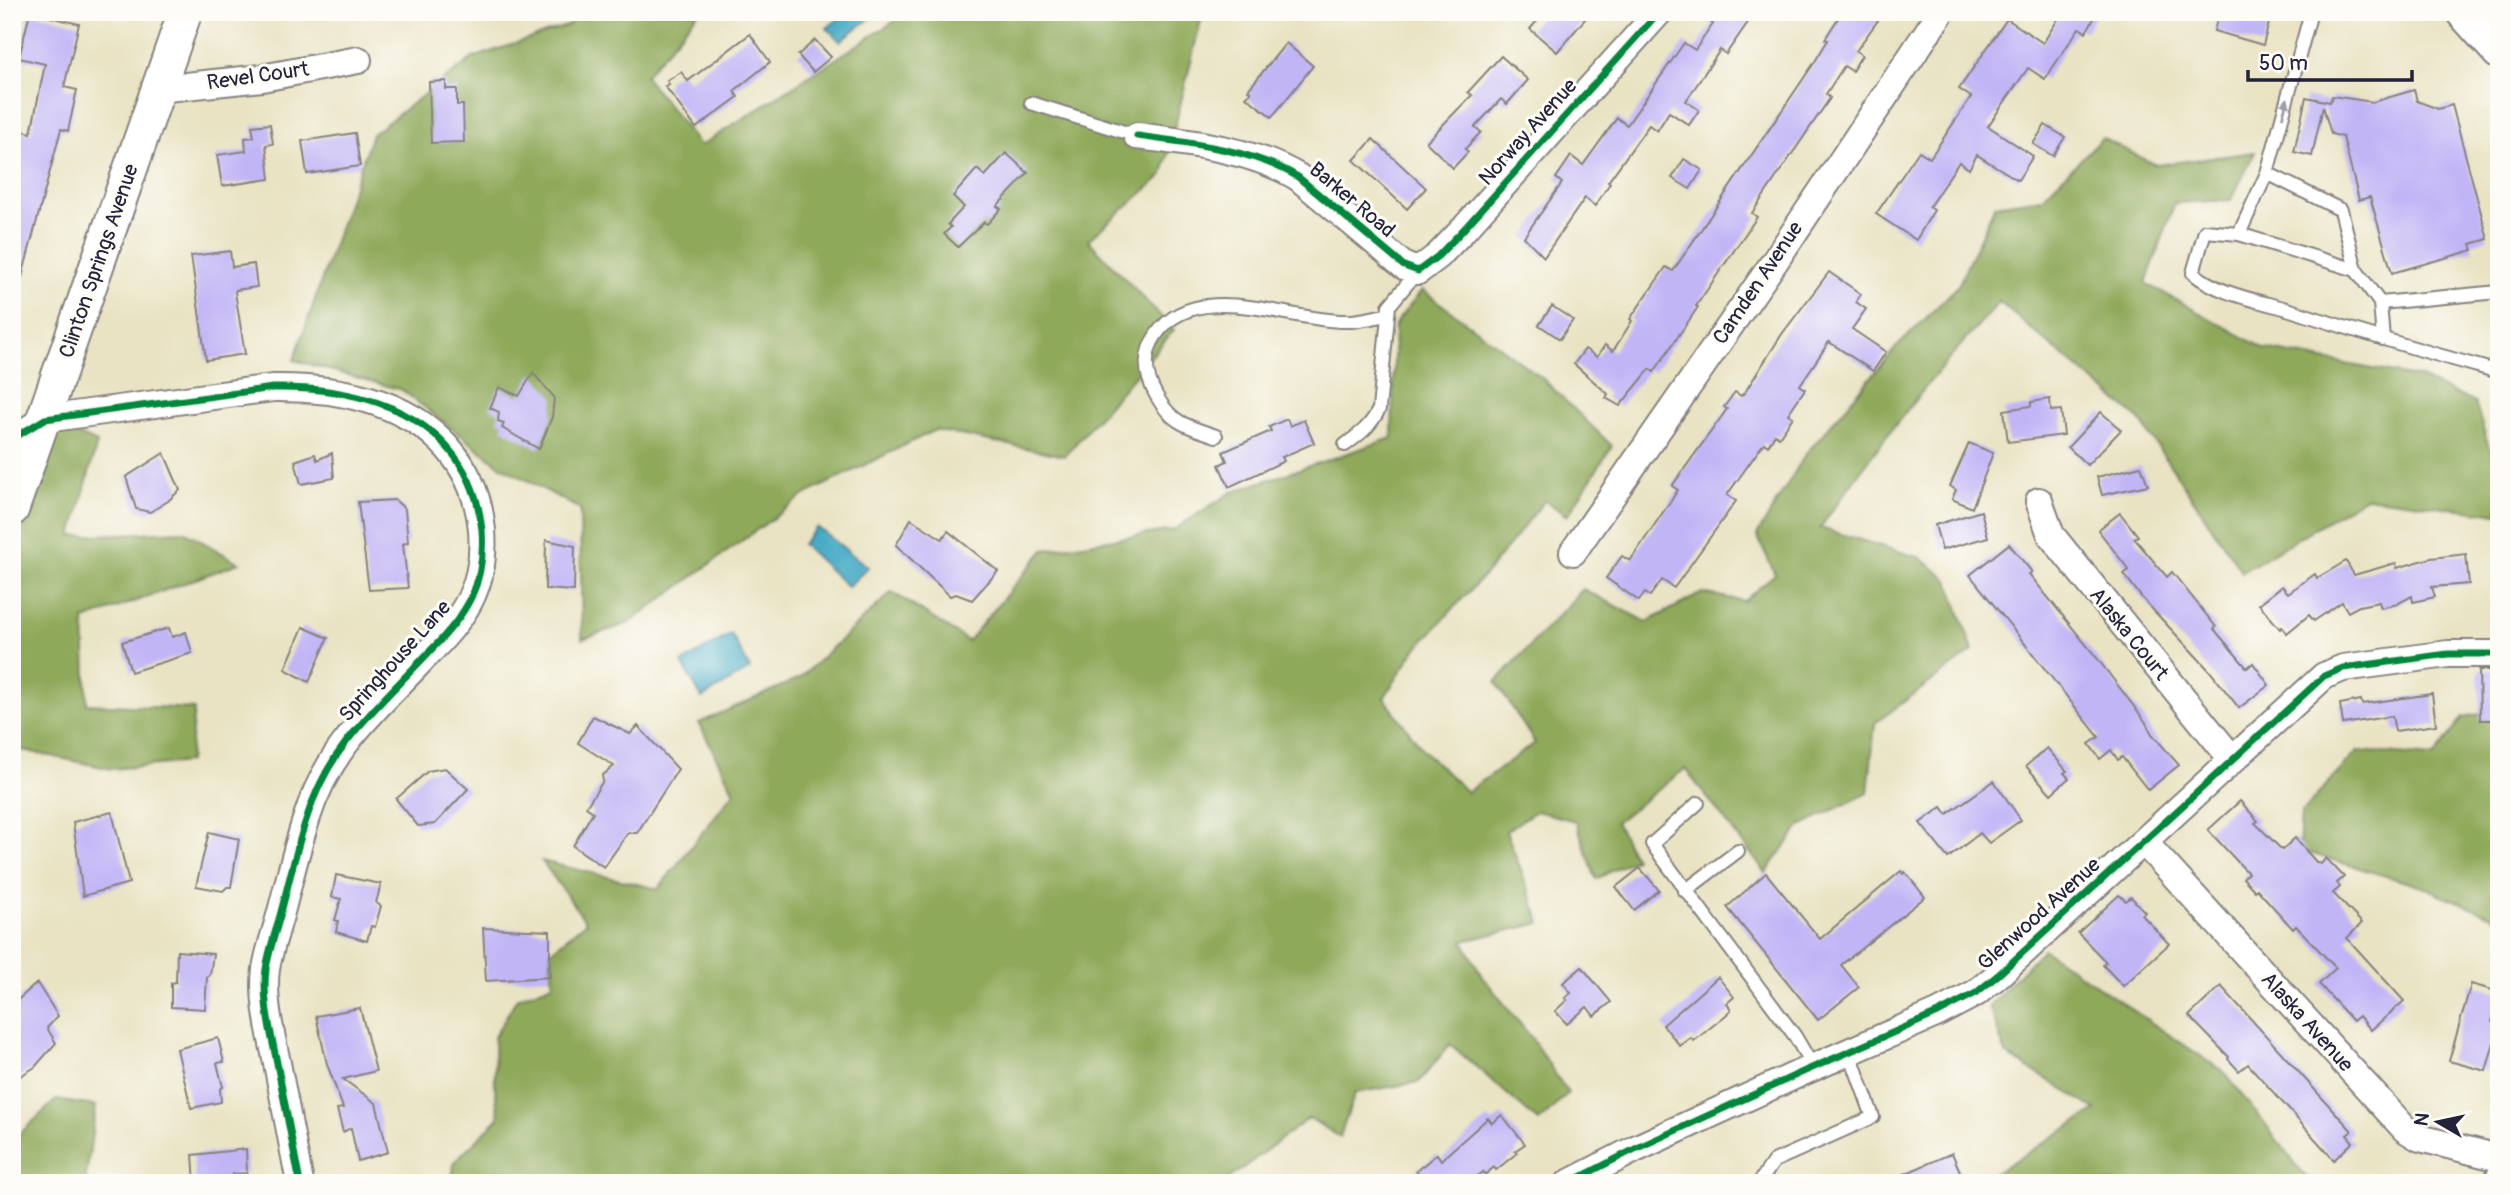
<svg xmlns="http://www.w3.org/2000/svg" width="2511" height="1195" viewBox="0 0 2511 1195" font-family="Pangolin,sans-serif">
<rect width="100%" height="100%" fill="#fdfcf7"/>
<filter id="ink" filterUnits="userSpaceOnUse"><feTurbulence type="fractalNoise" baseFrequency=".0143" numOctaves="2"/><feDisplacementMap in="SourceGraphic" scale="14" xChannelSelector="R" yChannelSelector="G"/><feConvolveMatrix kernelMatrix="1 2 1 2 8 2 1 2 1" color-interpolation-filters="sRGB"/></filter>
<filter id="wash" filterUnits="userSpaceOnUse"><feTurbulence type="fractalNoise" baseFrequency=".00686" numOctaves="4" result="noise"/><feDisplacementMap in="SourceGraphic" scale="28" xChannelSelector="R" yChannelSelector="G"/><feGaussianBlur stdDeviation="1.57" result="paint"/><feColorMatrix in="noise" values="0 0 0 0 0 0 0 0 0 0 0 0 0 0 0 0 0 1.4 0 .05"/><feComposite in="paint" operator="in"/></filter>
<g filter="url(#wash)">
<rect width="100%" height="100%" fill="#e9e3c3"/>
<!-- forest -->
<g fill="#8fa95a" stroke="#58664a" stroke-width="2">
<polygon points="577,12 699,12 645,76 700,146 909,12 1203,12 1163,175 1088,240 1174,330 1065,456 935,430 806,494 629,623 582,639 580,509 499,465 402,390 294,360 372,134 473,58 569,25"/>
<path d="M2102,138L2156,165L2255,152L2231,200L2175,203L2146,283L2265,349L2421,378L2475,403L2499,479V514L2366,497L2242,572L2139,419L1999,302C1934,373 1875,448 1820,528L1921,558L1949,581L1973,651L1875,723L1868,793L1800,826L1766,873L1685,769L1616,822L1635,859L1596,879L1576,821L1536,811L1506,831L1541,923L1463,941L1482,976L1530,1036L1568,1093L1539,1122L1450,1044L1419,1082L1355,1093L1340,1137L1309,1118L1223,1183H452L454,1162L499,1118L495,1089L494,1037L517,998L553,984L550,952L586,922L542,861L658,889L734,792L699,723L800,678L892,592L968,641L1044,550L1173,530L1232,492L1392,438L1395,324L1422,290L1542,378L1612,446L1567,516L1545,500L1488,571L1414,651L1384,698L1423,750L1467,792L1535,743L1496,682L1583,589L1647,622L1702,593L1744,601L1775,574L1757,535L1805,455L1895,349L1958,286L1995,205L2042,198Z"/>
<polygon points="45,419 97,443 72,536 184,531 239,563 84,620 87,704 194,709 189,762 112,769 12,748 12,509"/>
<polygon points="2499,711 2499,919 2426,888 2299,850 2301,813 2358,751 2434,757 2463,717"/>
<polygon points="2043,949 2224,1072 2306,1177 2323,1183 1984,1183 1984,1180 2096,1110 2006,1054 1989,1006"/>
<polygon points="56,1100 96,1106 85,1183 12,1183 12,1141"/>
</g>
<!-- water -->
<g fill="#45aac4" stroke="#346680" stroke-width="2">
<polygon points="847,12 868,12 872,17 840,41 827,28"/>
<polygon points="817,527 868,567 848,587 802,544"/>
<polygon points="731,634 750,669 702,698 682,663"/>
</g>
<g id="blocks">
<!-- building -->
<g fill="#c1b5f6">
<polygon points="30,12 79,24 64,87 77,90 68,131 61,129 18,292 12,291 12,180 17,164 12,163 12,128 31,133 45,64 19,58"/>
<polygon points="1545,12 1591,12 1557,52 1530,29"/>
<polygon points="1698,12 1755,12 1726,54 1720,50 1686,101 1699,110 1689,125 1669,112 1657,131 1649,125 1608,182 1610,183 1595,206 1585,198 1544,257 1524,237 1562,183 1556,178 1571,156 1583,165 1617,118 1627,125 1684,43 1695,50 1713,24"/>
<polygon points="1842,12 1884,12 1856,51 1862,55 1852,71 1844,66 1826,94 1830,98 1752,213 1757,217 1696,306 1698,307 1654,372 1650,369 1620,406 1606,398 1608,394 1574,364 1585,349 1597,357 1605,345 1613,351 1632,321 1630,319 1666,267 1673,271 1814,63 1828,40 1825,39"/>
<polygon points="2053,12 2098,12 2086,32 2079,28 2045,79 2028,68 1988,126 2033,156 2018,180 1977,155 1969,169 1959,162 1929,207 1934,210 1916,240 1876,214 1919,151 1930,158 1971,97 1959,89 2007,19 2043,43 2060,16"/>
<polygon points="2219,12 2272,12 2263,45 2214,31"/>
<polygon points="750,34 770,62 734,91 738,97 696,128 665,86 669,84 667,81 681,72 688,81"/>
<polygon points="815,40 831,57 813,72 798,55"/>
<polygon points="1286,43 1313,66 1272,117 1246,97 1251,92 1248,90"/>
<polygon points="1501,56 1528,80 1507,104 1501,99 1475,127 1481,132 1465,149 1468,152 1453,168 1426,142 1472,95 1468,92"/>
<polygon points="446,81 446,89 457,89 457,105 463,105 464,142 431,143 429,82"/>
<polygon points="2414,90 2417,101 2438,109 2452,105 2488,239 2471,244 2473,250 2392,273 2370,197 2359,200 2343,137 2331,134 2323,106 2312,156 2294,152 2306,97 2330,102 2332,96 2373,102"/>
<polygon points="270,124 273,144 266,145 270,179 222,186 217,155 246,151 245,138 254,137 252,126"/>
<polygon points="2045,125 2065,137 2053,156 2033,144"/>
<polygon points="355,133 360,166 307,174 302,141"/>
<polygon points="1373,139 1426,188 1407,209 1354,160"/>
<polygon points="1006,153 1028,173 997,206 1001,209 987,224 984,222 958,247 944,234 951,227 948,224 964,207 953,196 977,169 985,176"/>
<polygon points="1684,159 1702,170 1690,189 1672,178"/>
<polygon points="230,251 232,267 254,264 257,287 236,290 235,292 245,354 206,360 191,256"/>
<polygon points="1829,272 1861,294 1856,302 1866,309 1852,329 1886,352 1873,371 1829,342 1800,385 1805,389 1788,414 1793,417 1779,437 1775,434 1768,446 1764,443 1727,495 1736,501 1674,588 1662,580 1650,596 1645,593 1639,601 1606,578 1622,556 1630,561 1678,490 1672,486 1727,409 1724,407 1735,392 1741,396 1745,392 1782,334"/>
<polygon points="1552,306 1573,320 1560,339 1539,325"/>
<polygon points="533,373 554,397 552,417 539,449 502,428 504,423 498,421 499,412 490,408 499,387 519,396"/>
<polygon points="2050,399 2051,411 2061,410 2064,435 2008,442 2004,410 2031,406 2031,402"/>
<polygon points="2101,412 2121,430 2087,465 2068,447"/>
<polygon points="1287,419 1290,426 1304,420 1314,443 1282,457 1284,461 1229,487 1219,465 1227,461 1223,452 1271,431 1269,427"/>
<polygon points="1969,443 1993,453 1972,508 1952,499 1956,490 1950,486"/>
<polygon points="164,453 180,490 168,501 150,512 136,509 126,477"/>
<polygon points="332,453 334,478 301,484 295,461 315,454 317,460"/>
<polygon points="2141,466 2148,485 2102,495 2097,477"/>
<polygon points="395,500 405,509 408,542 403,544 408,588 369,590 358,502"/>
<polygon points="1981,511 1988,537 1942,550 1935,525"/>
<polygon points="2120,513 2138,536 2134,538 2167,577 2172,572 2216,627 2214,629 2247,668 2253,663 2269,685 2239,708 2209,670 2142,598 2124,574 2129,570 2098,530"/>
<polygon points="911,519 942,539 948,531 998,571 972,600 956,594 950,596 896,545"/>
<polygon points="546,540 575,546 574,591 545,589"/>
<polygon points="2009,544 2032,572 2029,574 2097,658 2145,721 2152,734 2179,765 2148,790 2122,757 2118,760 2111,750 2100,759 2089,744 2099,737 1970,575"/>
<polygon points="2466,554 2469,584 2432,587 2435,597 2413,602 2412,596 2397,604 2381,608 2379,602 2359,606 2348,612 2342,602 2314,621 2309,615 2287,633 2282,627 2280,629 2259,604 2282,586 2288,593 2315,574 2317,578 2346,561 2354,575 2396,563 2397,568 2431,558"/>
<polygon points="303,627 328,638 309,682 285,669"/>
<polygon points="169,628 172,637 186,632 192,653 131,672 122,642"/>
<polygon points="2479,670 2495,670 2496,720 2480,720"/>
<polygon points="2432,694 2436,725 2395,731 2392,716 2343,724 2340,704 2361,700 2362,704"/>
<polygon points="593,716 630,734 638,726 678,769 637,833 628,833 604,867 573,846 593,812 586,807 603,781 602,776 614,766 578,743"/>
<polygon points="2047,748 2067,771 2064,773 2069,778 2051,794 2026,766"/>
<polygon points="445,768 468,789 435,824 418,826 396,799 428,771"/>
<polygon points="1994,781 2021,820 1989,843 1980,833 1948,858 1920,823 1942,807 1947,814"/>
<polygon points="2240,801 2258,821 2255,823 2282,850 2295,838 2317,863 2321,864 2326,858 2344,877 2337,883 2340,887 2333,893 2362,923 2347,938 2404,1001 2371,1030 2359,1016 2353,1021 2319,984 2336,968 2296,926 2293,929 2257,889 2255,891 2243,878 2248,873 2208,830"/>
<polygon points="112,812 129,883 83,896 73,822"/>
<polygon points="209,832 239,839 231,887 227,887 223,891 196,886"/>
<polygon points="1640,868 1659,890 1634,910 1616,887"/>
<polygon points="1901,871 1903,874 1905,872 1925,897 1841,965 1859,987 1818,1020 1727,907 1766,873 1820,939"/>
<polygon points="336,875 381,884 376,903 381,906 375,927 371,926 367,941 336,932 338,921 335,920 341,899 332,897"/>
<polygon points="2119,895 2126,901 2131,897 2145,912 2142,915 2169,944 2123,986 2103,965 2106,962 2078,933"/>
<polygon points="483,928 550,931 550,977 486,981"/>
<polygon points="177,951 213,954 210,975 207,977 205,1009 171,1007 171,983 176,982"/>
<polygon points="1582,967 1611,1002 1594,1016 1587,1007 1567,1024 1555,1011 1567,1000 1565,998 1571,993 1563,983"/>
<polygon points="1718,977 1734,997 1727,1003 1731,1011 1694,1041 1691,1038 1680,1046 1663,1025"/>
<polygon points="37,983 58,1016 47,1028 56,1043 35,1067 12,1081 12,1005"/>
<polygon points="2471,984 2499,992 2492,1022 2499,1025 2486,1071 2449,1061"/>
<polygon points="2221,986 2352,1131 2347,1135 2353,1142 2334,1160 2248,1064 2239,1071 2228,1059 2229,1057 2189,1016"/>
<polygon points="360,1008 376,1071 343,1079 376,1103 388,1152 358,1161 351,1128 343,1132 337,1109 343,1108 327,1064 316,1016"/>
<polygon points="218,1038 224,1062 217,1063 223,1087 220,1089 221,1102 191,1108 177,1049"/>
<polygon points="1502,1115 1525,1144 1515,1151 1517,1153 1496,1170 1494,1167 1485,1175 1483,1172 1469,1183 1427,1183 1416,1171 1437,1154 1441,1160 1488,1118 1492,1123"/>
<polygon points="246,1149 247,1173 233,1174 234,1183 195,1183 193,1155"/>
<polygon points="1952,1153 1965,1183 1884,1183"/>
</g>
</g>
</g>
<g filter="url(#ink)">
<use href="#blocks" fill-opacity="0" stroke="#86827f" stroke-width="2"/>
<g fill="none" stroke-linecap="round" stroke-linejoin="round">
<!-- service casing -->
<g stroke="#86827f" stroke-width="16">
<g id="service">
<path d="M2311,12L2267,173L2239,234L2205,231L2193,273C2218,294 2256,300 2287,309C2355,331 2423,351 2492,370H2499"/>
<polyline points="1031,103 1137,136"/>
<polyline points="2267,173 2341,210 2356,270 2380,303 2383,339"/>
<polyline points="2239,234 2356,270"/>
<polyline points="2380,303 2499,292"/>
<path d="M1216,436C1187,426 1172,424 1156,395C1145,375 1142,355 1156,335C1195,277 1288,321 1344,321C1358,322 1373,317 1387,315"/>
<path d="M1345,445C1360,434 1371,426 1379,409L1389,306L1418,271"/>
<polyline points="1698,803 1652,844 1795,1036 1813,1067"/>
<polyline points="1685,891 1738,851"/>
<polyline points="1759,1183 1774,1161 1873,1117 1849,1051"/>
</g>
</g>
<!-- minor casing -->
<g stroke="#86827f" stroke-width="30">
<g id="minor">
<polyline points="157,89 262,78 358,60"/>
<path d="M1137,136C1191,143 1251,149 1298,177L1404,266L1418,271L1438,256L1463,230L1659,12"/>
<path d="M12,439L45,419L273,388C334,387 405,399 448,448C468,471 479,499 482,530C486,584 467,614 430,651C403,680 372,709 347,741C329,764 315,791 306,820C296,850 289,882 281,912C276,931 269,950 266,969C262,1000 271,1033 277,1063C285,1103 292,1143 300,1183"/>
<polyline points="2039,501 2051,535 2232,759"/>
<polyline points="1573,552 1775,261 1941,12"/>
<polyline points="2144,842 2405,1129 2420,1138 2499,1158"/>
<polyline points="1569,1183 1635,1149 1805,1071 1938,1013 1976,993 1998,975 2324,676 2343,668 2448,654 2499,654"/>
<polyline points="2497,1183 2499,1178"/>
</g>
</g>
<!-- tertiary casing -->
<g stroke="#86827f" stroke-width="37">
<g id="tertiary">
<polyline points="2463,12 2499,52"/>
<polyline points="12,509 185,12"/>
</g>
</g>
<!-- service -->
<use href="#service" stroke="#fff" stroke-width="12"/>
<!-- minor -->
<use href="#minor" stroke="#fff" stroke-width="26"/>
<!-- tertiary -->
<use href="#tertiary" stroke="#fff" stroke-width="33"/>
<!-- cycleway casing -->
<g stroke="#fdfcf7" stroke-width="11">
<g id="cycleway">
<path d="M1137,136C1191,143 1251,149 1298,177L1404,266L1418,271L1438,256L1463,230L1659,12"/>
<path d="M12,439L45,419L273,388C334,387 405,399 448,448C468,471 479,499 482,530C486,584 467,614 430,651C403,680 372,709 347,741C329,764 315,791 306,820C296,850 289,882 281,912C276,931 269,950 266,969C262,1000 271,1033 277,1063C285,1103 292,1143 300,1183"/>
<polyline points="1569,1183 1635,1149 1805,1071 1938,1013 1976,993 1998,975 2324,676 2343,668 2448,654 2499,654"/>
</g>
</g>
<!-- cycleway -->
<use href="#cycleway" stroke="#00873e" stroke-width="7"/>
</g>
<!-- one-way arrows -->
<defs><path id="oneway-solid" d="M-6-.8H1V-3.2L6.5 0L1 3.2V.8H-6Z" transform="scale(1.75)"/></defs>
<use fill="#9c9ca7" href="#oneway-solid" transform="translate(2285 108) rotate(-75)"/>
</g>
<g text-anchor="middle" dominant-baseline="central" stroke-width="6" stroke-linejoin="round" paint-order="stroke">
<!-- street labels -->
<g font-size="21" fill="#22223b" stroke="#fdfcf7">
<text transform="translate(258 76) rotate(-8)">Revel Court</text>
<text transform="translate(1528 132) rotate(-48)">Norway Avenue</text>
<text transform="translate(1352 200) rotate(40)">Barker Road</text>
<text transform="translate(99 261) rotate(-71)">Clinton Springs Avenue</text>
<text transform="translate(1758 283) rotate(-56)">Camden Avenue</text>
<text transform="translate(2129 634) rotate(51)">Alaska Court</text>
<text transform="translate(395 661) rotate(-48)">Springhouse Lane</text>
<text transform="translate(2039 914) rotate(-42)">Glenwood Avenue</text>
<text transform="translate(2307 1022) rotate(48)">Alaska Avenue</text>
</g>
</g>
<!-- margin -->
<rect width="2511" height="1195" fill="none" stroke="#fdfcf7" stroke-width="42"/>
<!-- north arrow -->
<g transform="translate(2438 1122) rotate(279)" stroke="#fdfcf7" stroke-width="5" paint-order="stroke">
<path d="M0-5L12 26L0 18L-12 26Z" fill="#22223b"/>
<text y="-10" font-size="19" font-weight="bold" text-anchor="middle" fill="#22223b">N</text>
</g>
<!-- scale -->
<path d="M2248 70v10h164v-10" fill="none" stroke="#22223b" stroke-width="3.5"/>
<text x="2259" y="70" font-size="21" fill="#22223b" stroke="#fdfcf7" stroke-width="5" paint-order="stroke">50 m</text>
</svg>
